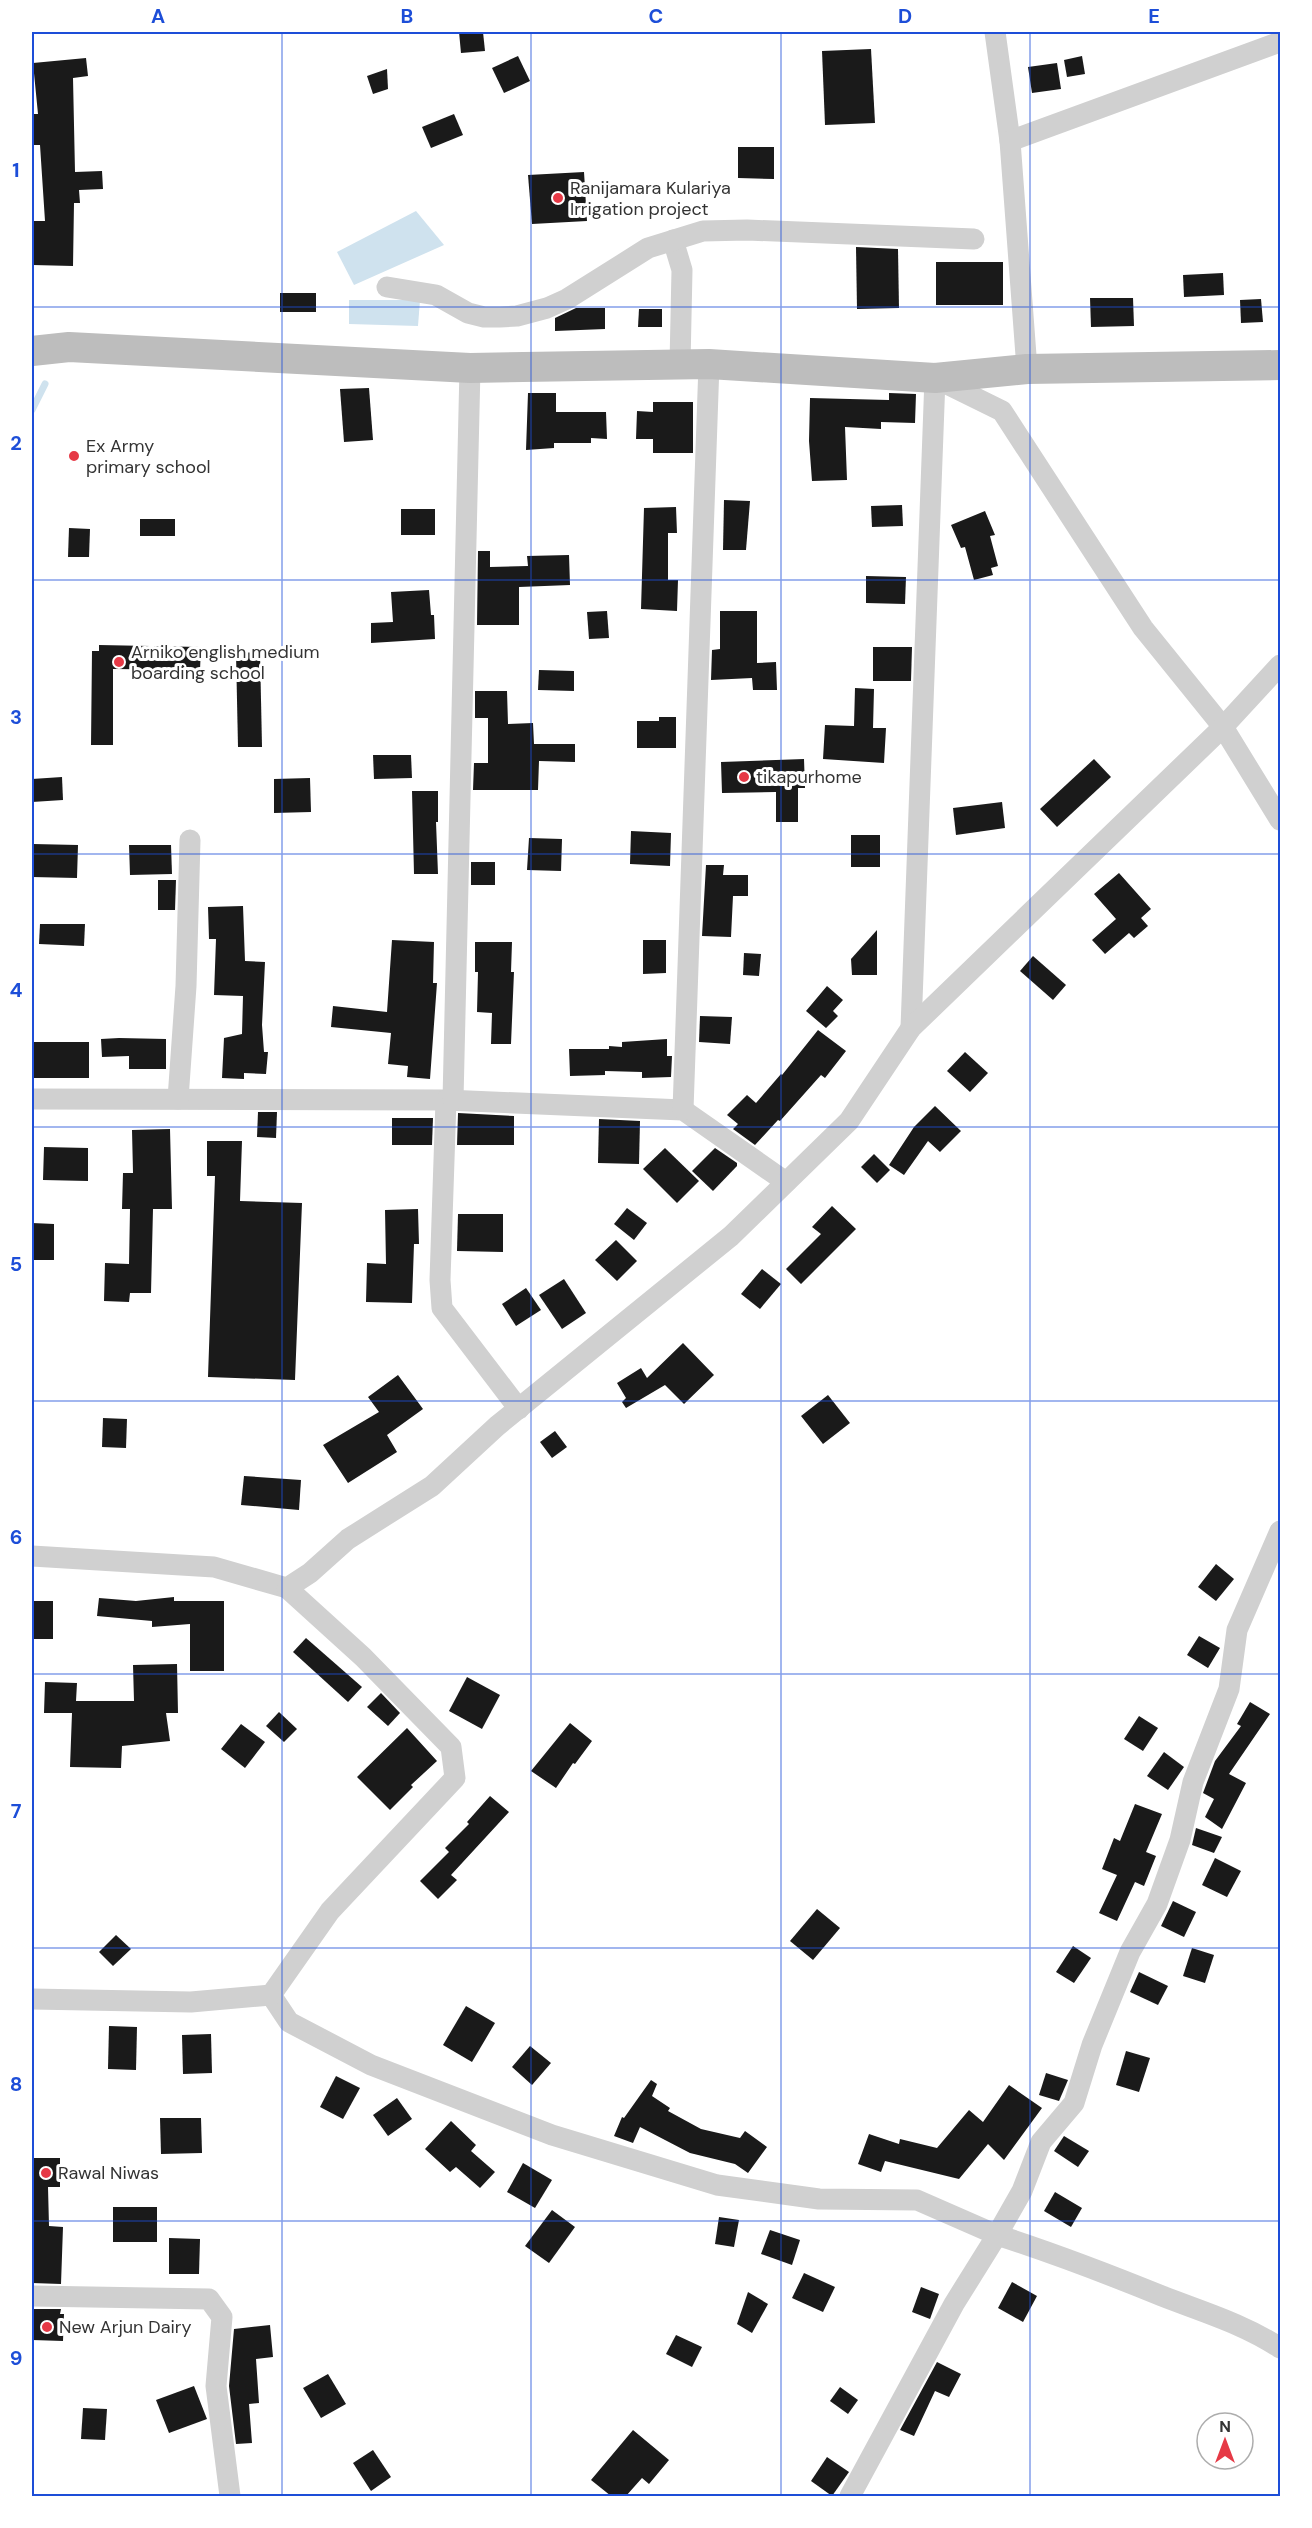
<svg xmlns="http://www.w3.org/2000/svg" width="1312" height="2528" viewBox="0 0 1312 2528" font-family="'DM Sans',sans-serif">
<rect width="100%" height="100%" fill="#fff"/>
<!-- water -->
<g fill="#cfe2ee">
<polygon points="416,211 444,245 354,285 337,252"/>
<polygon points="349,300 420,300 418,326 349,324"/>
</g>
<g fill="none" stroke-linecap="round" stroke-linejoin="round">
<!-- stream -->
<polyline stroke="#cfe2ee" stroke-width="7" points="32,410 45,384"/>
</g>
<!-- building -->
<g fill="#1a1a1a">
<polygon points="459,32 483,32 485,51 461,53"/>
<polygon points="871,49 875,123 825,125 822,51"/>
<polygon points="518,56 530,81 504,93 492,68"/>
<polygon points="1082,56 1085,74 1067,77 1064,60"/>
<polygon points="86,58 88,76 73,78 75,172 102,171 103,189 79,190 80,203 74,203 73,266 33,265 34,221 45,221 40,145 32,145 32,114 38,114 33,63"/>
<polygon points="1057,63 1061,89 1032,93 1028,67"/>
<polygon points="387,69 388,89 373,94 367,76"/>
<polygon points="454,114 463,135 431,148 422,127"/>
<polygon points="738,147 774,147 774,179 738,178"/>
<polygon points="584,172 587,221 532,224 528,175"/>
<polygon points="856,247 898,249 899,308 857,309"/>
<rect x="936" y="262" width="67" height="43"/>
<polygon points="1223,273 1224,295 1184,297 1183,275"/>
<rect x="280" y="293" width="36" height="19"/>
<polygon points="1090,298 1133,298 1134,326 1091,327"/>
<polygon points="1261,299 1263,322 1241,323 1240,300"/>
<polygon points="576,308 605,308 605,329 555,331 555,318"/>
<polygon points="639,309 662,309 662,327 638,327"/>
<polygon points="369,388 373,440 344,442 340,389"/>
<polygon points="528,393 556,393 556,412 606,412 607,439 591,438 591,443 554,443 554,448 526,450"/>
<polygon points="889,393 916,394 915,423 881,422 881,429 845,427 847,480 812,481 809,441 810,398 889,400"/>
<polygon points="653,402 693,402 693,453 653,453 653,439 636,439 637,411 653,412"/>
<polygon points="724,500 750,501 746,550 723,550"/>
<polygon points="902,505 903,526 872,527 871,506"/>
<polygon points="676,507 677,533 668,533 668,580 678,580 677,611 641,609 644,508"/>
<rect x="401" y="509" width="34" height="26"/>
<polygon points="985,511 995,535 990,536 998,566 991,568 993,575 974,580 965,547 961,548 951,525"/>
<rect x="140" y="519" width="35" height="17"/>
<polygon points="69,528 90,529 89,557 68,557"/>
<polygon points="478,551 490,551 490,567 528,566 527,556 569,555 570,585 519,587 519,625 477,625"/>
<polygon points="866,576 906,577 905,604 866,603"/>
<polygon points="429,590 431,615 434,615 435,639 371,643 371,623 393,622 391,592"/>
<polygon points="607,611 609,638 589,639 587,612"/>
<polygon points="720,611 757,611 757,663 776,662 777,690 753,690 752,678 711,680 712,650 720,649"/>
<polygon points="99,645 201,647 200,670 113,669 113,745 91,745 92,651 99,651"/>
<polygon points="873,647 912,647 911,681 873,681"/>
<polygon points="260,652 262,747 238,747 236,653"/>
<polygon points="539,670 574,671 574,691 538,690"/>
<polygon points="855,688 874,689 873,728 886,728 884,763 823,759 825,725 854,726"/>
<polygon points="475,691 507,691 508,724 533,723 534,744 575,744 575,762 539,761 538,790 473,790 474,763 488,763 488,718 475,718"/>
<polygon points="659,717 676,717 676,748 637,748 637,721 659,721"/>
<polygon points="373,755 411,755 412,778 374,779"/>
<polygon points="804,759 805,788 798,788 798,822 776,822 776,792 722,793 721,762"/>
<polygon points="1094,759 1111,777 1057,827 1040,809"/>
<polygon points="62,777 63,800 32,802 32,779"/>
<polygon points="310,778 311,812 274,813 274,779"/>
<polygon points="412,791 438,791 438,822 436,822 438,874 414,874"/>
<polygon points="1002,802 1005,828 956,835 953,808"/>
<polygon points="631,831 671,833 670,866 630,864"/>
<rect x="851" y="835" width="29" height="32"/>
<polygon points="529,838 562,839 561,871 527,870"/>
<polygon points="33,844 78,845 77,878 32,877"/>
<polygon points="129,845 171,845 172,874 130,875"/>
<rect x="471" y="862" width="24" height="23"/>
<polygon points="706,865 724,865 723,875 748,875 748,896 733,896 731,937 702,936"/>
<polygon points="1119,873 1151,909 1141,918 1148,926 1134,938 1129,933 1105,954 1092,940 1116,919 1094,894"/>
<polygon points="158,880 176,880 175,910 158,910"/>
<polygon points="243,906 245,961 265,962 262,1025 264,1052 268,1052 266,1074 244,1073 244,1079 222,1078 224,1038 242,1034 243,996 214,995 216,939 209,939 208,907"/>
<polygon points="40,924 85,924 84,946 39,944"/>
<polygon points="877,930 877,975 852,975 851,959"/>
<polygon points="392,940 434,942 433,983 437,983 430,1079 407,1077 408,1066 388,1064 391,1033 331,1027 333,1006 387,1012"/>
<polygon points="643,940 666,940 666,973 643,974"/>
<polygon points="475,942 512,942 511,972 514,972 511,1044 491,1044 492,1013 477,1012 478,972 475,972"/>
<polygon points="744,953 761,954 759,976 743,975"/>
<polygon points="1033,956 1066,985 1053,1000 1020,971"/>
<polygon points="827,986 843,1000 833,1011 838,1016 826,1028 806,1011"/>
<polygon points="700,1016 732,1017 730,1044 699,1042"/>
<polygon points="818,1030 846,1051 825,1078 821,1075 780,1121 778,1120 755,1145 733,1129 738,1124 727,1115 747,1095 756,1103 781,1074 782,1075"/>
<polygon points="119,1038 166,1039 166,1069 129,1069 129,1056 102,1057 101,1039"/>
<polygon points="667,1039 667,1056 672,1056 671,1077 642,1078 642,1072 605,1071 605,1075 570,1076 569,1049 609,1049 609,1046 622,1047 622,1042"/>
<rect x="32" y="1042" width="57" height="36"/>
<polygon points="965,1052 988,1073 970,1092 947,1071"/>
<polygon points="935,1106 961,1131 940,1152 928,1141 904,1175 889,1165 914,1127"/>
<polygon points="258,1112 277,1112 276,1138 257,1137"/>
<polygon points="458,1113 514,1116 514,1145 457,1145"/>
<polygon points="392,1118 433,1118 432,1145 392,1145"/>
<polygon points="599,1119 640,1121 639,1164 598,1163"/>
<polygon points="170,1129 172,1209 153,1209 151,1293 130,1293 129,1302 104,1301 105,1263 129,1264 130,1209 122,1209 123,1173 133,1173 132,1130"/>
<polygon points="207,1141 242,1141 240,1201 302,1203 295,1380 208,1377 215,1176 207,1176"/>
<polygon points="44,1147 88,1148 88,1181 43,1180"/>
<polygon points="665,1148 699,1181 677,1203 643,1169"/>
<polygon points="715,1148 737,1163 737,1166 713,1191 692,1171"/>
<polygon points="874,1154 890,1170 877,1183 861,1167"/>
<polygon points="832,1206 856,1229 801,1284 786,1269 821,1234 812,1227"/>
<polygon points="627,1208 647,1223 634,1240 614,1224"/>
<polygon points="418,1209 419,1244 414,1244 412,1303 366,1302 367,1263 386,1264 385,1210"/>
<polygon points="458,1214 503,1214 503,1252 457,1251"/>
<polygon points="32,1223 54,1224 54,1260 32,1260"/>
<polygon points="616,1240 637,1261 617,1281 595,1260"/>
<polygon points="762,1269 781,1284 760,1309 741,1294"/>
<polygon points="564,1279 586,1313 562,1329 539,1295"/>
<polygon points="526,1288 541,1310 516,1326 502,1304"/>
<polygon points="683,1343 714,1375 684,1404 665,1385 626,1408 622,1402 626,1398 617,1383 641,1368 647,1378"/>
<polygon points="398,1375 423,1409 387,1435 397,1452 348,1483 323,1445 379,1412 368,1397"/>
<polygon points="828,1395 850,1423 823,1444 801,1416"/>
<polygon points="103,1418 127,1419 126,1448 102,1447"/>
<polygon points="555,1431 567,1447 552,1458 540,1442"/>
<polygon points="244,1476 301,1480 299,1510 241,1505"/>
<polygon points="1216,1564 1234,1579 1216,1601 1198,1587"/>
<polygon points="174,1597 174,1601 224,1601 224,1671 190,1671 190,1624 152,1627 152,1621 97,1616 99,1598 136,1601"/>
<rect x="32" y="1601" width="21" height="38"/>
<polygon points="1199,1636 1220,1648 1208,1668 1187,1655"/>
<polygon points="306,1638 362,1687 348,1702 293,1652"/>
<polygon points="177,1664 178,1713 166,1713 170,1741 122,1746 121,1768 70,1767 72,1713 44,1713 45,1682 77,1683 76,1701 134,1701 133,1665"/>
<polygon points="467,1677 500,1695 482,1729 449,1711"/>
<polygon points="381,1693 400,1713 388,1726 367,1707"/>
<polygon points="1250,1702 1270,1714 1229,1774 1246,1783 1222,1829 1205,1817 1214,1799 1203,1793 1215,1761 1241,1726 1237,1724"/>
<polygon points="279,1712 297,1729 284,1742 266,1726"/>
<polygon points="1139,1716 1158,1728 1143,1751 1124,1739"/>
<polygon points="570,1723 592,1741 575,1764 573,1763 556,1788 531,1771"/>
<polygon points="241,1724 265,1742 245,1768 221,1749"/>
<polygon points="407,1728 437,1761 411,1785 413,1787 390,1810 357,1777"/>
<polygon points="1164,1752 1184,1767 1168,1790 1147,1776"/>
<polygon points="490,1796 509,1812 451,1875 457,1880 438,1899 420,1881 449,1852 445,1848 469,1824 467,1822"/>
<polygon points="1135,1804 1162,1814 1146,1852 1156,1856 1144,1886 1135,1882 1117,1921 1099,1913 1117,1875 1102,1869 1114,1838 1120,1841"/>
<polygon points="1196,1828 1222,1837 1214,1853 1192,1845"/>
<polygon points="1215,1858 1241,1871 1227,1897 1202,1885"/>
<polygon points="1173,1901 1196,1912 1184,1937 1161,1926"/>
<polygon points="817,1909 840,1928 813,1960 790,1941"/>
<polygon points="116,1935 131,1949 113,1966 99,1952"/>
<polygon points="1073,1946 1091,1958 1074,1983 1056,1972"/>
<polygon points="1192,1948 1214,1955 1205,1983 1183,1976"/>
<polygon points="1139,1972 1168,1986 1158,2005 1130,1992"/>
<polygon points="466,2006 495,2023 472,2062 443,2045"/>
<polygon points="109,2026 137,2027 136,2070 108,2069"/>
<polygon points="211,2034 212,2073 183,2074 182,2035"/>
<polygon points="530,2046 551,2063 532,2085 512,2067"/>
<polygon points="1126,2051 1150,2058 1139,2092 1116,2085"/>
<polygon points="1046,2073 1068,2080 1059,2101 1039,2095"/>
<polygon points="336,2076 360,2088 343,2119 320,2107"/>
<polygon points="651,2080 657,2084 652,2096 670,2108 668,2111 701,2129 740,2138 745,2131 767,2147 748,2173 735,2164 690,2153 640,2127 633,2143 614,2136 622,2117 624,2118"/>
<polygon points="1009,2085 1042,2108 1004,2160 988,2144 959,2179 885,2161 881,2172 858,2164 869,2134 899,2144 900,2139 937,2148 969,2110 983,2122"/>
<polygon points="397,2098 412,2119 388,2136 373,2115"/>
<polygon points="160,2118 201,2118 202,2153 161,2154"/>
<polygon points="451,2121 476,2145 471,2151 495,2172 480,2188 456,2167 450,2172 425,2149"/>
<polygon points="1064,2136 1089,2151 1078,2167 1054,2151"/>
<polygon points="32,2158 60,2158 60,2187 48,2187 49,2226 63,2227 61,2284 32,2283"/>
<polygon points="523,2163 552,2180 535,2208 507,2192"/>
<polygon points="1055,2192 1082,2208 1071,2227 1044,2211"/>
<rect x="113" y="2207" width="44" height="35"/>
<polygon points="552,2210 575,2227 549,2263 525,2246"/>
<polygon points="719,2217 739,2220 734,2247 715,2244"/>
<polygon points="770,2230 800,2240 792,2265 761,2254"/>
<polygon points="169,2238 200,2239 199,2274 169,2274"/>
<polygon points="804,2273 835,2287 823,2312 792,2298"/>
<polygon points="1012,2282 1037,2296 1023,2322 998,2308"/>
<polygon points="921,2287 939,2294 930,2319 912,2312"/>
<polygon points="748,2292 768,2304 752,2333 737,2324"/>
<polygon points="32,2309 61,2309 60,2314 64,2314 63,2341 32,2340"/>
<polygon points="270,2325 273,2357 256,2359 259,2403 249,2404 252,2443 236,2444 229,2386 234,2329"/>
<polygon points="676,2335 702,2347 692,2367 666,2354"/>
<polygon points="937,2362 961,2374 949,2397 935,2391 914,2436 900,2430"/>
<polygon points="328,2374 346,2404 321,2418 303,2388"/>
<polygon points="194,2386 207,2419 169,2433 156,2400"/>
<polygon points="840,2387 858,2400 848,2414 830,2401"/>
<polygon points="83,2408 107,2409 105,2440 81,2439"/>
<polygon points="633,2430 669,2460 649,2484 642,2478 626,2496 611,2496 591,2480"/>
<polygon points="373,2450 391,2477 371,2491 353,2463"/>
<polygon points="827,2457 849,2472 832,2496 811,2481"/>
</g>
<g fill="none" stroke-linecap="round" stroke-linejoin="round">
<!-- street -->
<g stroke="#d0d0d0" stroke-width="21">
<polyline points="995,32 1010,141 1027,369"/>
<polyline points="1010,141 1280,42"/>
<polyline points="673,240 682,270 680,364"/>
<polyline points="387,287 436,295 468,313 484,317 500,317 517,316 547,308 567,299 648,248 703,231 747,230 974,239"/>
<polyline points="911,1028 935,378 1002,411 1143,628 1223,727 1280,820"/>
<polyline points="32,1099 446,1100 683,1110 786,1182"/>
<polyline points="178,1099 186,986 190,840"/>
<polyline points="446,1100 440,1280 442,1308 519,1409"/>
<polyline points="453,1100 470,368"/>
<polyline points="683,1110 709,364"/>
<polyline points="32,1556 214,1567 287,1588 310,1573 348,1539 432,1486 497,1426 731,1236 849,1121 911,1028 1223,727 1280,665"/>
<polyline points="271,1995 289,2022 371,2065 552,2135 717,2185 819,2199 917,2200 997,2235 1022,2191 1041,2142 1074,2103 1092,2045 1130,1952 1157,1904 1180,1840 1193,1782 1229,1689 1237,1630 1280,1531"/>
<polyline points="32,1999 191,2002 271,1995 330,1911 455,1778 451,1747 363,1657 287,1588"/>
<polyline points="32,2296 209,2299 222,2317 216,2386 230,2496"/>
<path d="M850,2496L954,2304L997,2235C1053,2253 1108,2274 1162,2296C1203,2312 1244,2324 1280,2348"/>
</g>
<!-- secondary -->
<polyline stroke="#bdbdbd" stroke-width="30" points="32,351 69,347 470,368 709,364 935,378 1027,369 1280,365"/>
</g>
<!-- grid -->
<path fill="none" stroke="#1d4ed8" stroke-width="1.5" stroke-opacity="0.55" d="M282,32V2496M531,32V2496M781,32V2496M1030,32V2496M32,307H1280M32,580H1280M32,854H1280M32,1127H1280M32,1401H1280M32,1674H1280M32,1948H1280M32,2221H1280"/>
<!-- markers -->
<g fill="#e63946" stroke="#fff" stroke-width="2">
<circle cx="558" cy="198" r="6"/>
<circle cx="74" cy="456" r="6"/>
<circle cx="119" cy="662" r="6"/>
<circle cx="744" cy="777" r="6"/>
<circle cx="46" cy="2173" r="6"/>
<circle cx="47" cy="2327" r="6"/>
</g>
<g text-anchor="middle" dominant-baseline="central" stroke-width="6" stroke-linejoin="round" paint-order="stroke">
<!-- poi labels -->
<g font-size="18" fill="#333" stroke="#fff" text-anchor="start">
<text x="570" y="188">Ranijamara Kulariya<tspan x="570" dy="21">Irrigation project</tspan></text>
<text x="86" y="446">Ex Army<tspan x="86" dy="21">primary school</tspan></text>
<text x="131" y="652">Arniko english medium<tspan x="131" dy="21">boarding school</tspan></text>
<text x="756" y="777">tikapurhome</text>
<text x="58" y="2173">Rawal Niwas</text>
<text x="59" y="2327">New Arjun Dairy</text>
</g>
</g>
<!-- border -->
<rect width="1312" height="2528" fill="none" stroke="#ffffff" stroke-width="66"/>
<!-- north arrow -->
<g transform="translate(1225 2441)"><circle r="28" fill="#ffffff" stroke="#adadad" stroke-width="1.5"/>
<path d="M0-4.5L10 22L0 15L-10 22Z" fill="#e63946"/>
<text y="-9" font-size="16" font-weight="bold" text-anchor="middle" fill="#333333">N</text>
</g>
<rect x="33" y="33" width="1246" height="2462" fill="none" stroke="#1d4ed8" stroke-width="2"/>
<g font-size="20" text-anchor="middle" font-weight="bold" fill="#1d4ed8">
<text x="158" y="23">A</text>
<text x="407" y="23">B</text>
<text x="656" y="23">C</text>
<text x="905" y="23">D</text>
<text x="1154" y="23">E</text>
<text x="16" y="177">1</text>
<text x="16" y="450">2</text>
<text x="16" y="724">3</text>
<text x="16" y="997">4</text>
<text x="16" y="1271">5</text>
<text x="16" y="1544">6</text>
<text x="16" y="1818">7</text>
<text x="16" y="2091">8</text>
<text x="16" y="2365">9</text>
</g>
</svg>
